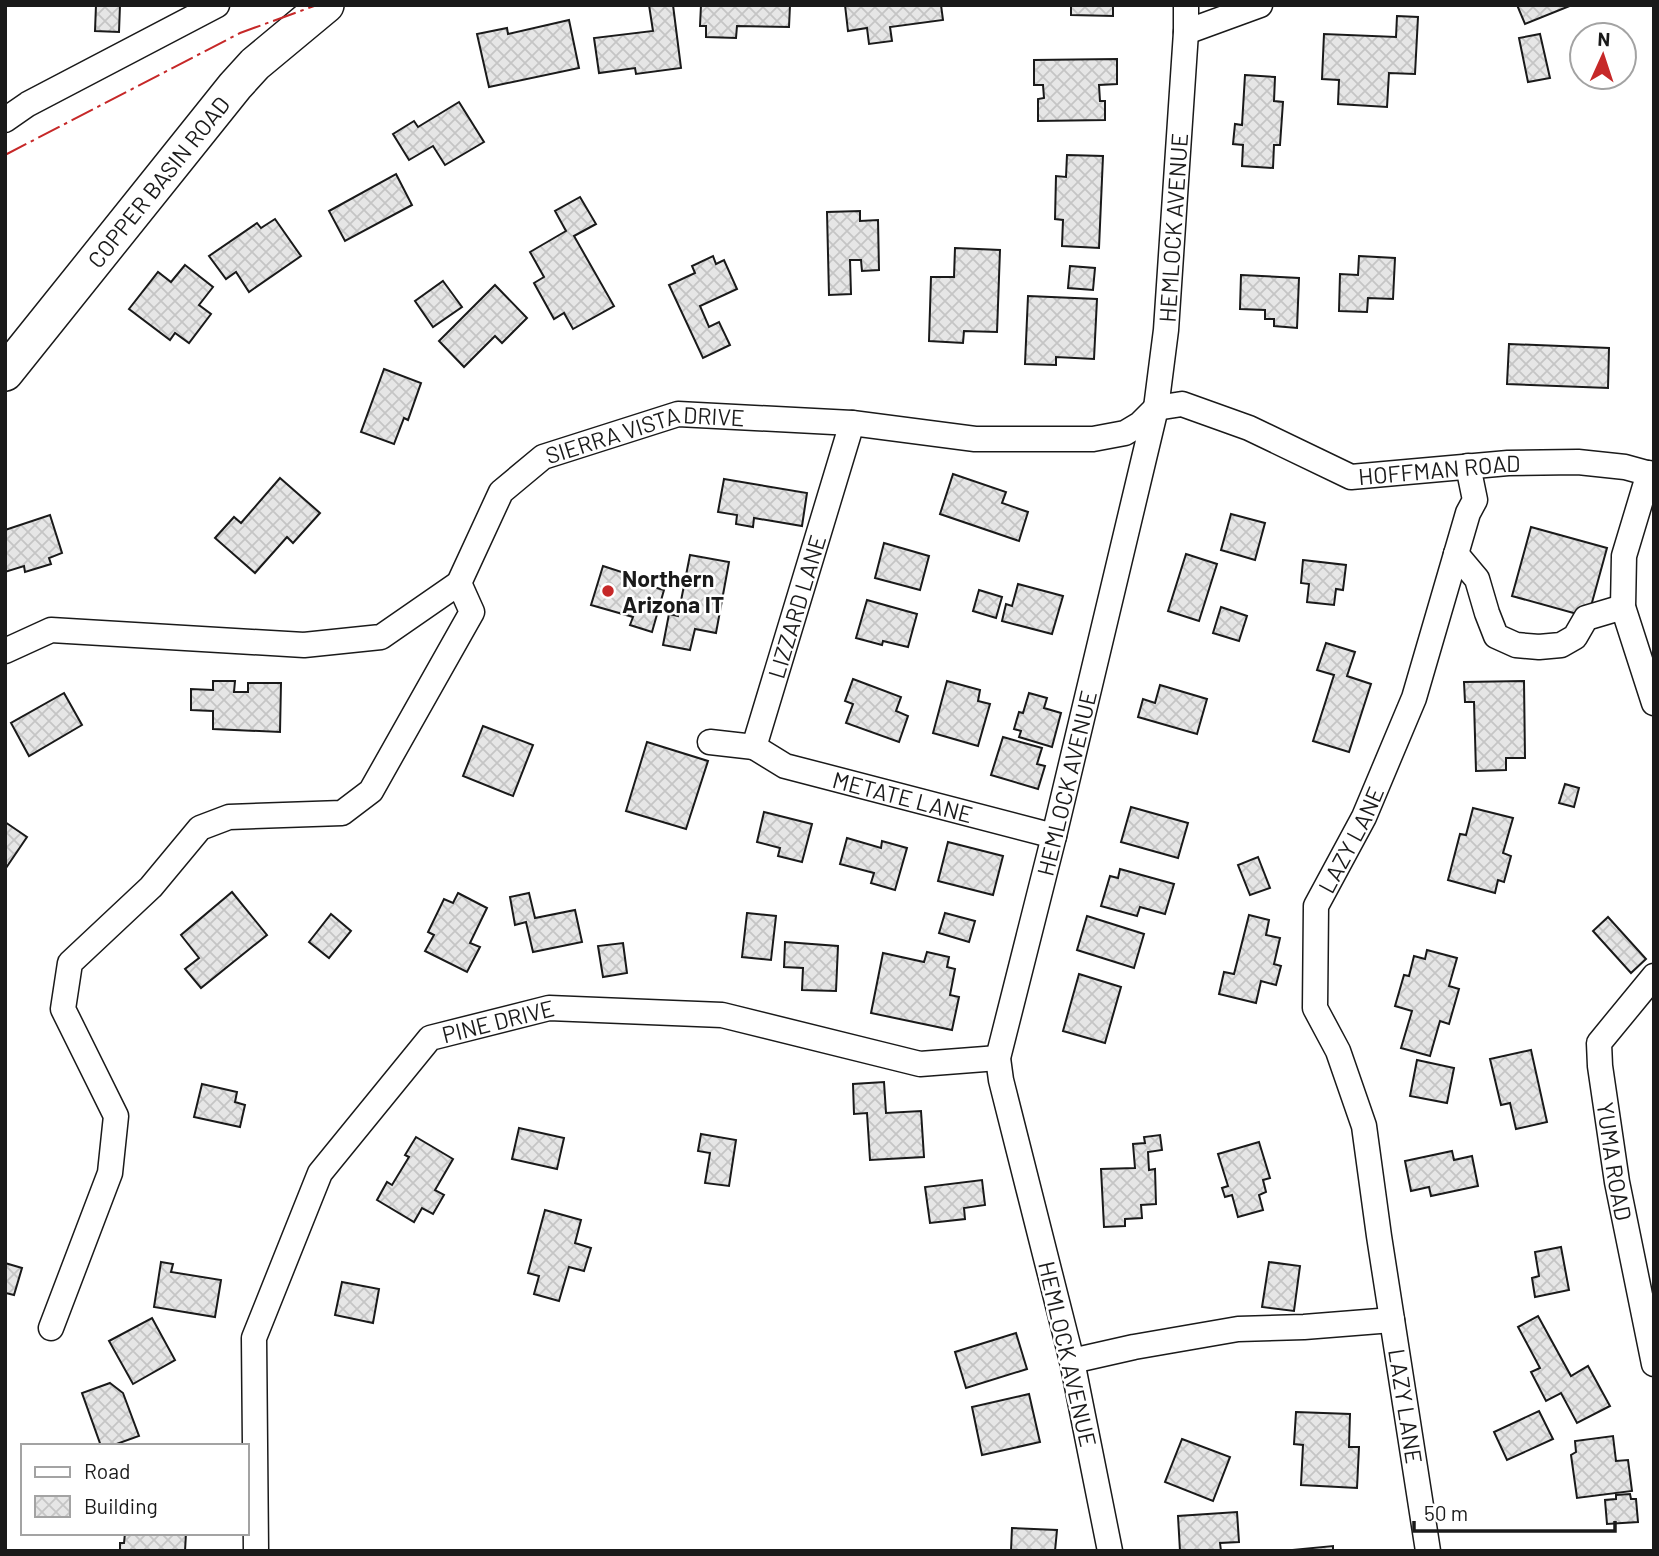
<svg xmlns="http://www.w3.org/2000/svg" width="1659" height="1556" viewBox="0 0 1659 1556" font-family="Barlow,sans-serif">
<defs>
<pattern id="building-cross-hatch" width="8" height="8" patternUnits="userSpaceOnUse" patternTransform="scale(1.75)"><rect width="8" height="8" fill="#e6e6e6"/><path d="M0 0l8 8M0 8l8-8" fill="none" stroke="#c5c5c5"/></pattern>
</defs>
<rect width="100%" height="100%" fill="#fff"/>
<!-- building -->
<g fill="url(#building-cross-hatch)" stroke="#1a1a1a" stroke-width="2">
<polygon points="96,5 120,5 119,32 95,31"/>
<polygon points="649,5 673,5 681,68 636,74 635,68 599,73 594,38 653,31"/>
<polygon points="701,5 790,5 789,27 737,26 736,38 706,37 706,26 700,26"/>
<polygon points="845,5 941,5 943,20 890,27 892,41 869,44 867,28 848,31"/>
<polygon points="1071,5 1113,5 1113,16 1071,15"/>
<polygon points="1517,5 1572,5 1525,24"/>
<polygon points="1397,16 1418,17 1415,74 1389,73 1387,107 1338,104 1339,80 1322,79 1324,34 1396,37"/>
<polygon points="569,20 579,68 489,87 477,34 507,28 508,34"/>
<polygon points="1540,34 1550,78 1528,82 1519,38"/>
<polygon points="1117,59 1117,84 1099,85 1100,101 1105,101 1105,120 1038,121 1038,99 1044,98 1043,85 1034,85 1034,60"/>
<polygon points="1245,75 1275,77 1274,101 1283,102 1280,145 1274,145 1273,168 1242,166 1243,145 1233,144 1235,124 1242,125"/>
<polygon points="459,102 484,142 445,165 433,146 409,160 393,134 414,121 418,127"/>
<polygon points="1067,155 1103,156 1099,248 1062,246 1063,220 1055,219 1056,176 1066,177"/>
<polygon points="396,174 412,205 345,241 329,211"/>
<polygon points="580,197 596,224 574,236 614,306 573,329 564,313 554,319 534,283 544,277 530,252 566,231 555,211"/>
<polygon points="860,211 860,221 878,220 879,270 862,271 861,260 850,260 851,294 829,295 827,212"/>
<polygon points="275,219 301,256 249,292 236,272 226,279 209,256 257,223 261,228"/>
<polygon points="955,248 1000,250 997,332 964,331 963,343 929,341 931,277 954,277"/>
<polygon points="713,256 716,264 724,260 737,289 700,306 709,327 719,322 730,345 703,358 669,285 695,273 692,266"/>
<polygon points="1359,256 1395,258 1393,299 1368,298 1367,312 1339,311 1340,274 1358,275"/>
<polygon points="185,265 213,287 199,305 211,314 189,343 175,333 170,340 129,309 158,272 171,282"/>
<polygon points="1070,266 1095,268 1093,290 1068,288"/>
<polygon points="1241,275 1299,278 1297,328 1274,326 1274,319 1265,319 1265,310 1240,309"/>
<polygon points="443,281 462,307 433,327 415,301"/>
<polygon points="495,285 527,318 502,343 495,336 464,367 439,341"/>
<polygon points="1028,296 1097,299 1094,359 1056,357 1056,365 1025,364"/>
<polygon points="1509,344 1609,348 1608,388 1507,384"/>
<polygon points="384,369 421,383 408,420 404,418 394,444 361,432"/>
<polygon points="953,474 1006,492 1002,503 1028,512 1019,541 940,514"/>
<polygon points="280,478 320,513 293,543 287,537 255,573 215,538 234,517 241,523"/>
<polygon points="724,479 807,493 802,526 754,518 753,527 736,524 737,515 718,512"/>
<polygon points="1231,514 1265,523 1255,560 1221,550"/>
<polygon points="50,515 62,553 49,558 51,564 25,572 24,566 5,572 5,530"/>
<polygon points="1531,527 1607,548 1588,617 1512,596"/>
<polygon points="884,543 929,556 920,590 875,578"/>
<polygon points="1186,554 1217,564 1199,621 1168,611"/>
<polygon points="690,555 729,562 716,633 695,629 690,650 663,645 669,614 678,616"/>
<polygon points="1303,560 1346,565 1343,590 1336,589 1334,605 1307,602 1309,584 1301,583"/>
<polygon points="603,566 631,575 629,580 664,590 652,632 630,625 633,617 591,605"/>
<polygon points="1018,584 1063,596 1052,634 1002,621 1006,604 1012,606"/>
<polygon points="979,590 1002,597 996,618 973,611"/>
<polygon points="867,600 917,614 908,647 883,641 882,645 856,638"/>
<polygon points="1221,607 1247,616 1239,641 1213,633"/>
<polygon points="1326,643 1355,652 1347,676 1371,684 1349,752 1313,741 1334,675 1317,670"/>
<polygon points="853,679 901,697 896,711 908,716 899,742 846,723 853,704 845,701"/>
<polygon points="213,681 235,681 234,692 248,692 248,683 281,683 280,732 213,729 213,711 191,710 191,689 213,690"/>
<polygon points="947,681 980,690 978,701 990,704 978,746 933,733"/>
<polygon points="1524,681 1525,758 1506,758 1506,770 1476,771 1474,702 1465,702 1464,682"/>
<polygon points="1160,685 1207,699 1197,734 1138,717 1143,699 1155,703"/>
<polygon points="64,693 82,725 29,756 11,723"/>
<polygon points="1029,693 1047,698 1044,708 1061,713 1052,747 1019,737 1021,731 1014,729 1019,712 1023,713"/>
<polygon points="483,726 533,745 513,796 463,776"/>
<polygon points="1003,737 1042,748 1037,764 1045,766 1038,789 991,775"/>
<polygon points="647,742 708,761 686,829 626,811"/>
<polygon points="1565,784 1579,788 1574,807 1559,803"/>
<polygon points="1131,807 1188,823 1178,858 1121,842"/>
<polygon points="1473,808 1513,818 1503,853 1511,856 1504,882 1498,880 1495,893 1448,880 1460,834 1466,835"/>
<polygon points="764,812 812,824 802,862 778,856 780,848 757,842"/>
<polygon points="5,822 27,837 6,868 5,867"/>
<polygon points="847,838 881,848 882,841 907,848 895,890 871,883 874,873 840,864"/>
<polygon points="948,842 1003,856 993,895 938,881"/>
<polygon points="1258,857 1270,888 1250,895 1238,865"/>
<polygon points="1120,869 1174,884 1165,914 1140,907 1137,916 1101,906 1110,876 1118,878"/>
<polygon points="232,892 267,935 201,988 185,969 199,958 181,935"/>
<polygon points="458,893 487,908 470,943 480,947 467,972 425,951 434,935 428,932 444,899 453,903"/>
<polygon points="529,893 535,918 575,910 582,942 533,952 526,922 515,925 510,897"/>
<polygon points="747,913 776,916 771,960 742,957"/>
<polygon points="945,913 975,921 969,942 939,933"/>
<polygon points="331,914 351,931 329,958 309,942"/>
<polygon points="1249,915 1269,920 1266,935 1280,938 1274,964 1281,966 1276,985 1261,981 1256,1003 1219,994 1224,972 1234,974"/>
<polygon points="1087,916 1144,934 1134,968 1077,950"/>
<polygon points="1608,917 1646,959 1631,973 1593,931"/>
<polygon points="785,942 838,946 836,991 802,990 803,968 784,967"/>
<polygon points="623,943 627,973 603,977 598,946"/>
<polygon points="1427,950 1457,958 1449,986 1459,989 1449,1024 1440,1021 1430,1056 1401,1048 1412,1011 1395,1006 1404,975 1409,976 1414,956 1425,959"/>
<polygon points="927,952 949,957 947,967 955,969 950,995 959,997 952,1030 871,1013 883,953 924,962"/>
<polygon points="1079,974 1121,987 1105,1043 1063,1031"/>
<polygon points="1531,1050 1547,1122 1516,1129 1510,1103 1501,1105 1490,1059"/>
<polygon points="1417,1060 1454,1068 1447,1103 1410,1096"/>
<polygon points="884,1082 886,1113 921,1111 924,1157 870,1160 867,1113 854,1114 853,1084"/>
<polygon points="202,1084 237,1092 235,1102 245,1105 240,1127 194,1117"/>
<polygon points="519,1128 564,1138 557,1169 512,1159"/>
<polygon points="701,1134 736,1140 729,1186 705,1183 710,1153 698,1151"/>
<polygon points="1160,1135 1162,1150 1148,1152 1149,1170 1155,1169 1156,1204 1141,1205 1142,1218 1125,1219 1125,1226 1104,1227 1101,1169 1135,1168 1133,1144 1145,1143 1144,1137"/>
<polygon points="416,1137 453,1159 435,1190 444,1195 433,1214 422,1208 414,1222 377,1200 387,1182 392,1185 409,1157 405,1155"/>
<polygon points="1259,1142 1270,1178 1263,1180 1266,1192 1259,1195 1263,1210 1238,1217 1232,1195 1225,1197 1222,1188 1228,1186 1218,1154"/>
<polygon points="1452,1151 1454,1160 1472,1156 1478,1186 1431,1196 1429,1187 1411,1191 1405,1161"/>
<polygon points="982,1180 985,1205 964,1208 965,1219 930,1223 925,1187"/>
<polygon points="545,1210 581,1220 575,1243 591,1248 584,1271 569,1267 559,1301 534,1294 539,1276 528,1273"/>
<polygon points="1561,1247 1569,1290 1535,1297 1532,1278 1539,1276 1535,1252"/>
<polygon points="161,1262 173,1264 171,1272 221,1280 215,1317 154,1307"/>
<polygon points="1269,1262 1300,1266 1294,1311 1262,1307"/>
<polygon points="5,1263 22,1268 14,1295 6,1293 5,1294"/>
<polygon points="342,1282 379,1289 373,1323 335,1315"/>
<polygon points="1538,1316 1571,1376 1588,1366 1610,1406 1577,1423 1561,1393 1546,1401 1531,1372 1540,1368 1518,1327"/>
<polygon points="152,1318 175,1360 133,1384 109,1341"/>
<polygon points="1016,1333 1027,1369 966,1388 955,1352"/>
<polygon points="110,1383 123,1393 139,1436 111,1446 101,1446 82,1393"/>
<polygon points="1029,1394 1040,1442 982,1455 972,1407"/>
<polygon points="1539,1411 1553,1439 1507,1460 1494,1432"/>
<polygon points="1296,1412 1350,1414 1349,1447 1359,1447 1357,1488 1301,1485 1303,1445 1294,1444"/>
<polygon points="1613,1436 1616,1461 1628,1460 1632,1491 1577,1498 1571,1455 1576,1452 1575,1441"/>
<polygon points="1182,1439 1230,1457 1213,1501 1165,1482"/>
<polygon points="1630,1494 1631,1499 1636,1499 1638,1522 1607,1524 1605,1500 1616,1499 1616,1495"/>
<polygon points="1237,1512 1239,1542 1220,1543 1221,1551 1180,1551 1178,1516"/>
<polygon points="1012,1528 1057,1530 1055,1551 1011,1551"/>
<polygon points="125,1533 186,1533 185,1551 120,1551 120,1543 124,1543"/>
<polygon points="1333,1546 1333,1551 1282,1551"/>
</g>
<g fill="none" stroke-linecap="round" stroke-linejoin="round">
<!-- street casing -->
<g stroke="#1a1a1a" stroke-width="27">
<g id="street">
<polyline points="1186,32 1260,5"/>
<polyline points="5,120 28,104 217,5"/>
<polyline points="1649,473 1624,556 1623,607 1654,703"/>
<polyline points="1456,554 1477,579 1487,613 1496,636 1516,645 1539,647 1561,645 1575,637 1586,618 1623,607"/>
<path id="s1" d="M5,651L51,630L304,645L381,637L459,583L501,492L543,457L678,414L852,423L975,439H1093L1125,433L1140,424L1156,408L1182,404L1249,428L1351,477L1508,463L1578,462L1625,467L1654,475"/>
<path id="s2" d="M710,742L754,747L852,423"/>
<path id="s3" d="M754,747L785,766L1054,836"/>
<path id="s4" d="M1654,976L1599,1043L1600,1066L1617,1182L1654,1364"/>
<polyline points="51,1328 110,1173 116,1116 63,1009 70,963 151,887 200,828 229,817 342,813 371,791 472,612 459,583"/>
<polyline points="1072,1361 1134,1347 1238,1329 1304,1327 1392,1320"/>
<path id="s5" d="M256,1551L254,1338L320,1173L430,1038L549,1008L722,1015L920,1064L998,1058"/>
<path id="s6" d="M1110,1551L1072,1361L1001,1080L998,1058L1054,836L1156,408L1166,330L1186,32V5"/>
<path id="s7" d="M1428,1551L1379,1236L1364,1126L1338,1051L1315,1008L1316,906L1364,817L1414,698L1468,513L1475,500L1468,466"/>
</g>
</g>
<!-- secondary casing -->
<g stroke="#1a1a1a" stroke-width="38">
<g id="secondary">
<path id="s8" d="M5,373L235,86L255,64L326,5"/>
</g>
</g>
<!-- street -->
<use href="#street" stroke="#fff" stroke-width="24"/>
<!-- secondary -->
<use href="#secondary" stroke="#fff" stroke-width="35"/>
<!-- power -->
<polyline stroke="#c62828" stroke-width="2" stroke-dasharray="24 5 3.5 5" stroke-linecap="butt" points="5,155 240,33 317,5"/>
</g>
<!-- markers -->
<circle fill="#c62828" stroke="#fff" stroke-width="2.5" cx="608" cy="591" r="7"/>
<g text-anchor="middle" dominant-baseline="central" stroke-width="5" stroke-linejoin="round" paint-order="stroke">
<!-- street labels -->
<g font-size="23" fill="#1a1a1a" stroke="#fff">
<text stroke="none"><textPath href="#s8" startOffset="245">COPPER BASIN ROAD</textPath></text>
<text stroke="none"><textPath href="#s6" startOffset="1356">HEMLOCK AVENUE</textPath></text>
<text stroke="none"><textPath href="#s1" startOffset="737">SIERRA VISTA DRIVE</textPath></text>
<text stroke="none"><textPath href="#s1" startOffset="1561">HOFFMAN ROAD</textPath></text>
<text stroke="none"><textPath href="#s2" startOffset="191">LIZZARD LANE</textPath></text>
<text stroke="none"><textPath href="#s6" startOffset="789">HEMLOCK AVENUE</textPath></text>
<text stroke="none"><textPath href="#s3" startOffset="158">METATE LANE</textPath></text>
<text stroke="none"><textPath href="#s7" startOffset="735">LAZY LANE</textPath></text>
<text stroke="none"><textPath href="#s5" startOffset="635">PINE DRIVE</textPath></text>
<text stroke="none"><textPath href="#s4" startOffset="206">YUMA ROAD</textPath></text>
<text transform="translate(1068 1354) rotate(77)">HEMLOCK AVENUE</text>
<text transform="translate(1406 1406) rotate(81)">LAZY LANE</text>
</g>
<!-- poi labels -->
<g font-size="23" font-weight="bold" fill="#1a1a1a" stroke="#fff" text-anchor="start">
<text x="622" y="578">Northern<tspan x="622" dy="26">Arizona IT</tspan></text>
</g>
</g>
<!-- border -->
<rect width="1659" height="1556" fill="none" stroke="#1a1a1a" stroke-width="14"/>
<!-- legend -->
<rect x="21" y="1444" width="228" height="91" fill="#ffffff" stroke="#a3a3a3" stroke-width="2"/>
<rect x="35" y="1467" width="35" height="10" fill="#ffffff" stroke="#a3a3a3" stroke-width="2"/>
<text x="84" y="1479" font-size="21" fill="#1a1a1a">Road</text>
<rect x="35" y="1496" width="35" height="21" fill="url(#building-cross-hatch)" stroke="#a3a3a3" stroke-width="2"/>
<text x="84" y="1514" font-size="21" fill="#1a1a1a">Building</text>
<!-- north arrow -->
<g transform="translate(1603 56) rotate(3)"><circle r="33" fill="#ffffff" stroke="#a3a3a3" stroke-width="2"/>
<path d="M0-5L12 26L0 18L-12 26Z" fill="#c62828"/>
<text y="-10" font-size="19" font-weight="bold" text-anchor="middle" fill="#1a1a1a">N</text>
</g>
<!-- scale -->
<path d="M1414 1521v10h201v-10" fill="none" stroke="#1a1a1a" stroke-width="3.5"/>
<text x="1424" y="1521" font-size="21" fill="#1a1a1a" stroke="#ffffff" stroke-width="5" paint-order="stroke">50 m</text>
</svg>
